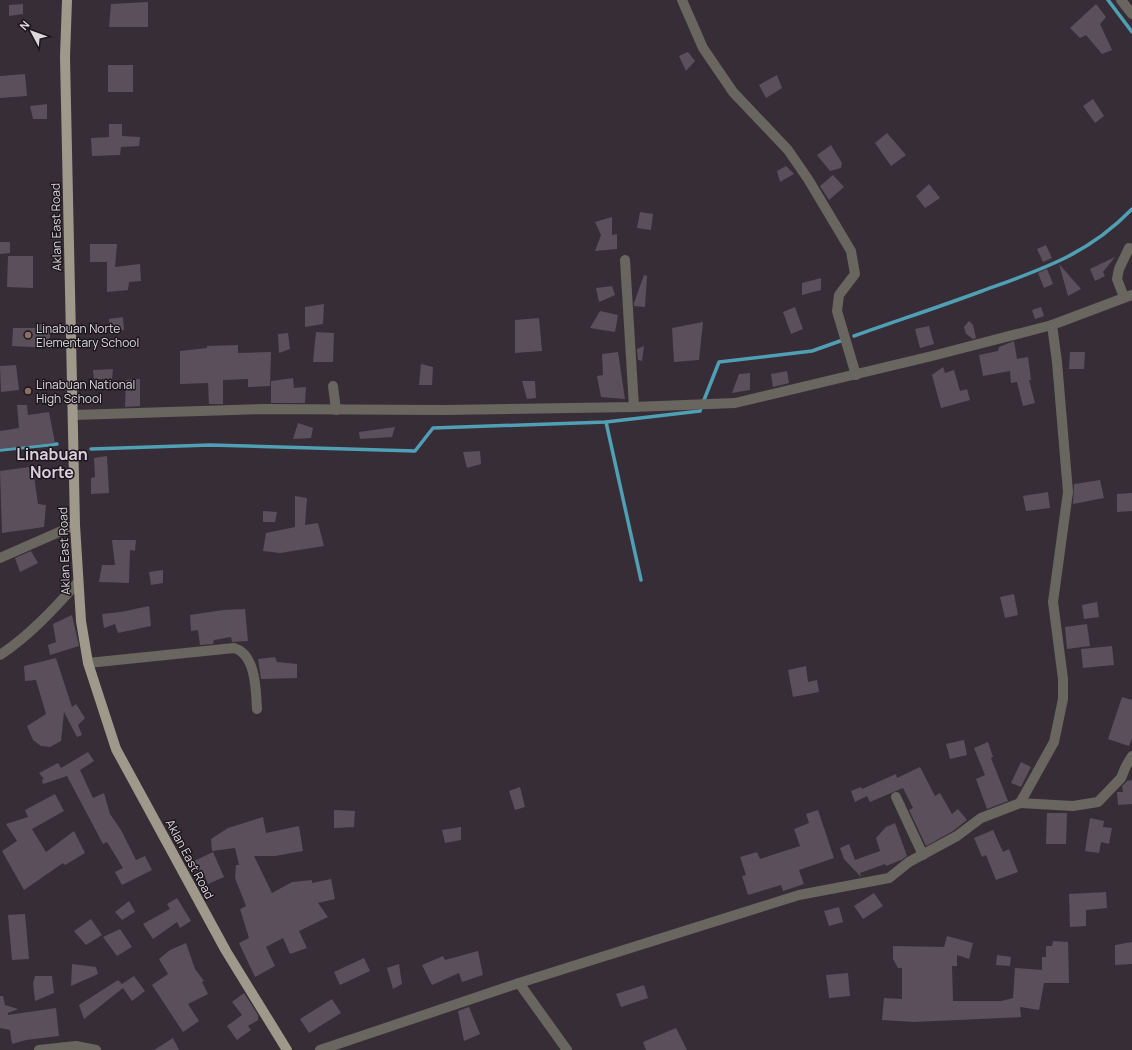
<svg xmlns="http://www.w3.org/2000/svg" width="1132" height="1050" viewBox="0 0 1132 1050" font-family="Manrope,sans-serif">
<rect width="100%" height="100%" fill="#372d37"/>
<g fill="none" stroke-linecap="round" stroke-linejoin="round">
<!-- stream -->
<g stroke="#4fa0b5" stroke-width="3.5">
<polyline points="1108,0 1132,32"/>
<path d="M854,336C896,321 939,307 982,291C1040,270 1088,255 1132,209"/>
<polyline points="704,400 719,362 812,351 843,340"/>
<polyline points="606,422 641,580"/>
<polyline points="91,449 210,445 415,451 433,428 606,422 700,411 701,407"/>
<polyline points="0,450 57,444"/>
</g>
</g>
<!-- building -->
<g fill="#5a4f5b">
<polygon points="148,2 148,27 109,27 111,4"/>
<polygon points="23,4 23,14 9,16 9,5"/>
<polygon points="1096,4 1106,17 1100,24 1112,50 1102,54 1086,35 1080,38 1070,28"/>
<polygon points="688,52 695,61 686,71 679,56"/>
<rect x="108" y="65" width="25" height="27"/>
<polygon points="25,74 27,96 0,98 0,76"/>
<polygon points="777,75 782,88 766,98 759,85"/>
<polygon points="1093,99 1104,116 1095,123 1083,106"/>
<polygon points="47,104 47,119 33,119 30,106"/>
<polygon points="109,124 122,124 122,136 140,137 139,146 121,147 120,155 92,156 91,138 109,137"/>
<polygon points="887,133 906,155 891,166 875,143"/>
<polygon points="831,145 842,163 841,168 830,171 817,155"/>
<polygon points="786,166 794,174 780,182 777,171"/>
<polygon points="833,175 844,187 829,200 820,186"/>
<polygon points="929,184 940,198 925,208 916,196"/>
<polygon points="640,212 653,214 651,230 637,228"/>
<polygon points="612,217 612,235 617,234 617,249 595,251 601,235 595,222"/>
<polygon points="0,242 10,242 10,253 0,254"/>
<polygon points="90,244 117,244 115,267 140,264 141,281 129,282 128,290 107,292 107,262 90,262"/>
<polygon points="1046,245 1052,258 1043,262 1037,249"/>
<polygon points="8,256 33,256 33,288 7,287"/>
<polygon points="1115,257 1103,272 1105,276 1095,281 1090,269"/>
<polygon points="1059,264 1081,289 1068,296"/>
<polygon points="1047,269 1053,284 1044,288 1038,273"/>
<polygon points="644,275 647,276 645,307 634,306 634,303"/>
<polygon points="821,278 821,290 802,295 802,283"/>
<polygon points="612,286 615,295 599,302 596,288"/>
<polygon points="324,304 323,324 305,327 305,307"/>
<polygon points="795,307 803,329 791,334 783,312"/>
<polygon points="1041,307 1044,316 1035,319 1032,310"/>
<polygon points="600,311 618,315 615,332 590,328"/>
<polygon points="123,317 124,330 109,330 109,319"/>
<polygon points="539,318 542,351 515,353 515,320"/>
<polygon points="969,321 973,325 976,338 973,339 966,334 964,327"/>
<polygon points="703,322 699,360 674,362 672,328"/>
<polygon points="37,324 50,325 50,348 12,346 13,328 37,328"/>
<polygon points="929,326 934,344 920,348 915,329"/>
<polygon points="316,332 334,333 333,362 313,362"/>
<polygon points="288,333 290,349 279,353 278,334"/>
<polygon points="1014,341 1017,359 1028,357 1031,380 1029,380 1035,403 1023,406 1017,382 1011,383 1010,371 983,376 979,355 998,351 999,347"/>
<polygon points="238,345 238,353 271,352 270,386 248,387 248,379 223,380 223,404 209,404 208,383 180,384 180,351 207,348 207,346"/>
<polygon points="644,346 642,361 638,360 637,349"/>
<polygon points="618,352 625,399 601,397 597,376 603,375 602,354"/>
<polygon points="1070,352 1085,352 1084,369 1069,369"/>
<polygon points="421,364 433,367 432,385 419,385"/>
<polygon points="16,365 19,390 1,392 0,366"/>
<polygon points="943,367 945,373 954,370 960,391 967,389 970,400 941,408 932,375"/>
<polygon points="113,369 112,379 94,379 93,370"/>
<polygon points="787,371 789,383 773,387 771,374"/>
<polygon points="750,373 750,390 732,393 739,374"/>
<polygon points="293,378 294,388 306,387 305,403 271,403 271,381"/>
<polygon points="140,379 140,406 125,407 126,380"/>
<polygon points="522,381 535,381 536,398 527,399"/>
<polygon points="17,405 27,405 28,415 49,412 55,443 0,449 0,431 19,428"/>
<polygon points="298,423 313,428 311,438 293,439"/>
<polygon points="395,427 392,437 360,439 359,432"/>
<polygon points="480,451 481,464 467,468 463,452"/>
<polygon points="107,456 109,493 91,494 91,478 95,477 94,458"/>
<polygon points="29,467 30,476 34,476 38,504 46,505 44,527 2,533 0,471"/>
<polygon points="1100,480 1104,498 1073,504 1074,484"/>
<polygon points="1048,492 1050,508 1026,511 1023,496"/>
<polygon points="1132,493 1132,511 1117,512 1117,494"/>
<polygon points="295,496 307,498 305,525 318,523 324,546 280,553 263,551 266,533 295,527"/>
<polygon points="263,511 277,512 275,522 263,522"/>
<polygon points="112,540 136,540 135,551 130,550 129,583 99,582 102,565 115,565"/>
<polygon points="31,551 38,563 20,572 15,558"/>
<polygon points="163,570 163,583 151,585 149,572"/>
<polygon points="1014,594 1018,615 1005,618 1000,597"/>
<polygon points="1097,602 1099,617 1084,619 1082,605"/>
<polygon points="149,606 151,626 118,633 115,624 104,628 102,614 121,612"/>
<polygon points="245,609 248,641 232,642 231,637 214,640 213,644 200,645 198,630 191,631 190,615 223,610"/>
<polygon points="72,615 79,646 50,655 48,645 56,642 53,624"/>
<polygon points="1087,624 1090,646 1067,649 1065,627"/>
<polygon points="1112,646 1114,665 1083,668 1081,649"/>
<polygon points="275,657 277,662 297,664 297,678 261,679 258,659"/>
<polygon points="56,658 72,707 76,704 85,718 78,725 82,735 77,737 64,712 61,741 50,747 41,746 33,740 27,726 46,714 36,680 25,681 24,666"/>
<polygon points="806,666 808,682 817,680 819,692 793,697 788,670"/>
<polygon points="1122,697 1132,700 1132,738 1129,746 1108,739"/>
<polygon points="964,740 967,755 950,759 946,744"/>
<polygon points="988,742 993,757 991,758 1008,801 987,809 976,779 985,775 974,748"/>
<polygon points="88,752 94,761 80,770 93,798 104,793 110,814 121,830 136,860 145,856 152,870 122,885 115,872 123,868 107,842 103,844 67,776 43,784 42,780 44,779 39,773 58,763 61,768"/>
<polygon points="1021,762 1031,767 1021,787 1011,783"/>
<polygon points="920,767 935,796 940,793 952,814 958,809 967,820 953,831 926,846 909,810 913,808 903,788 870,802 867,796 855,802 851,791 861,787 862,789 896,774 897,778"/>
<polygon points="1132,780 1132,804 1118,805 1117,792 1123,792 1122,786 1127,781"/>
<polygon points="520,787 525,807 515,810 509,791"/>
<polygon points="55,794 64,811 32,829 46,852 74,831 85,853 65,865 63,863 24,890 2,851 17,841 6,824 28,817 25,810"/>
<polygon points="334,810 355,811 354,827 334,828"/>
<polygon points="818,810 834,858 799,870 804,884 783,891 781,885 748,895 742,876 746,875 740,857 757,852 760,859 800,846 794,829 809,823 806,814"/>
<polygon points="1047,813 1067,813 1066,844 1046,844"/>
<polygon points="263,817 266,833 299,826 303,851 275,856 254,856 272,893 292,882 312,880 312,883 331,879 335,899 318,903 328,917 299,931 307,948 290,954 283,938 266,947 275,966 255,977 239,943 249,938 240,909 246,906 235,878 236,865 239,865 235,848 212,851 211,839 228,828"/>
<polygon points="1090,818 1104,821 1103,827 1112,828 1109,844 1101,842 1099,853 1085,851"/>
<polygon points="895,823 907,856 901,860 886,866 885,864 860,873 861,877 844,859 840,848 849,844 855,860 880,851 876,838 886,827"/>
<polygon points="461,827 461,840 445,843 442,830"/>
<polygon points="993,830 1003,852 1009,849 1018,872 996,880 986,855 982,857 974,838"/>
<polygon points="213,852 224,877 208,884 203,872 197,874 192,862"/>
<polygon points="1106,892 1107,908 1086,910 1086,926 1070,927 1069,894"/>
<polygon points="874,893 883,906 863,919 854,906"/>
<polygon points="177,898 191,921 180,928 177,922 153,939 143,924 170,909 167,904"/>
<polygon points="129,901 135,912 122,920 115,912"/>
<polygon points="839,907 843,922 829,926 824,911"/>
<polygon points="25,914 29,959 12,960 8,915"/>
<polygon points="91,919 102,935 86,945 74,931"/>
<polygon points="120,929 132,947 117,956 103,937"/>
<polygon points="947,936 973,943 969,959 957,955 957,966 952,966 953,1001 1001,1001 1013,998 1015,968 1042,970 1042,957 1046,957 1046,946 1052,946 1053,941 1068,942 1069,983 1044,983 1039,1010 1020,1007 1021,1017 914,1022 882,1020 884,998 902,999 902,968 898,968 893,959 893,946 944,947"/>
<polygon points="1132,942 1132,964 1115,965 1115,945"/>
<polygon points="186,943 195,969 204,981 202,982 208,994 188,1004 199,1021 183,1032 152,985 168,974 159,959 170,950"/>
<polygon points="478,951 483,975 462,982 459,973 432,985 422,965 443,956 445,960"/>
<polygon points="997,955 1011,957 1010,966 996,965"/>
<polygon points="364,958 370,971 340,985 334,972"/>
<polygon points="72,964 96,967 98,974 71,986"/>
<polygon points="399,964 402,984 393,989 387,968"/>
<polygon points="848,973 850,996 829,998 826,975"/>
<polygon points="35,976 52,976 54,993 35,1001 33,983"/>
<polygon points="134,976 145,991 132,1001 123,988 84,1019 79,1005 118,980 122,984"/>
<polygon points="644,985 648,998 621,1007 616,994"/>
<polygon points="244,993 258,1015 258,1020 248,1026 251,1030 237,1040 227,1026 242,1015 232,1002"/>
<polygon points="0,996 3,996 5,1005 18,1009 8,1013 8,1015 56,1008 59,1036 26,1040 12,1044 10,1030 0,1028"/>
<polygon points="332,999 341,1013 309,1033 300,1019"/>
<polygon points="469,1007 480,1034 464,1041 458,1011"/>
<polygon points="676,1028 687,1050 646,1050 643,1042"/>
<polygon points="173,1038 179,1050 154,1050"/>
</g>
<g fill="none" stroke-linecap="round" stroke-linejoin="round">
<!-- minor -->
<g stroke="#68665f" stroke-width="10">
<polyline points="682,0 703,48 733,92 788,150 808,179 851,251 855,274 839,295 837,311 856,375"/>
<polyline points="1121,0 1132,14"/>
<polyline points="625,260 634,407"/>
<polyline points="1124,297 1117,279 1119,269 1129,248"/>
<polyline points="333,386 336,410"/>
<polyline points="74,415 265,409 444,410 634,407 735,403 932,356 1052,325 1132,295"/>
<polyline points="0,558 75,525"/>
<path d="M0,655C29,636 55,608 78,582"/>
<path d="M88,663L234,648C256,654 256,691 257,709"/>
<polyline points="896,797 923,855"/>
<polyline points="1020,803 1054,742 1063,699 1063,679 1053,602 1068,492 1057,362 1052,325"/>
<polyline points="519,983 567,1050"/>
<polyline points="39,1050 76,1046 96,1050"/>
<polyline points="320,1050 519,983 799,895 889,878 909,862 957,836 981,818 1020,803 1073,806 1098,802 1121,778 1126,766 1132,756"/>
</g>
<!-- primary -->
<polyline stroke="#9f998c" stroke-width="10" points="67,0 65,57 75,525 81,621 88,663 116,749 226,951 287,1050"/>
</g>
<!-- markers -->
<g fill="#8d6e63" stroke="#1b171c" stroke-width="1.5">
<circle cx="28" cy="335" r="4"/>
<circle cx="28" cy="391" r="4"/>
</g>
<g text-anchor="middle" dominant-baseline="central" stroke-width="3" stroke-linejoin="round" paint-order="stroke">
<!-- street labels -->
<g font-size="12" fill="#ded7de" stroke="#1b171c">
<text transform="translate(56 227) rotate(-91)">Aklan East Road</text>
<text transform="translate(64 551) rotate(-92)">Aklan East Road</text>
<text transform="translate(190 859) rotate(62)">Aklan East Road</text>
</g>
<!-- poi labels -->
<g font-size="12" fill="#ded7de" stroke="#1b171c" text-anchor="start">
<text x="36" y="328">Linabuan Norte<tspan x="36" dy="14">Elementary School</tspan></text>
<text x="36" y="384">Linabuan National<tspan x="36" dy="14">High School</tspan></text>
</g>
<!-- district labels -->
<g font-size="16" font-weight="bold" fill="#dccfdd" stroke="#1b171c">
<text x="52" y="454">Linabuan<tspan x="52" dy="18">Norte</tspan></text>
</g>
</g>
<!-- north arrow -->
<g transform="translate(32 32) rotate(311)" stroke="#1b171c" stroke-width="3" paint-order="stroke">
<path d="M0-3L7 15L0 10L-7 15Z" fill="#ded7de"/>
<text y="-6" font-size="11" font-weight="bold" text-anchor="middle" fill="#ded7de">N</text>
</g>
</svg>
